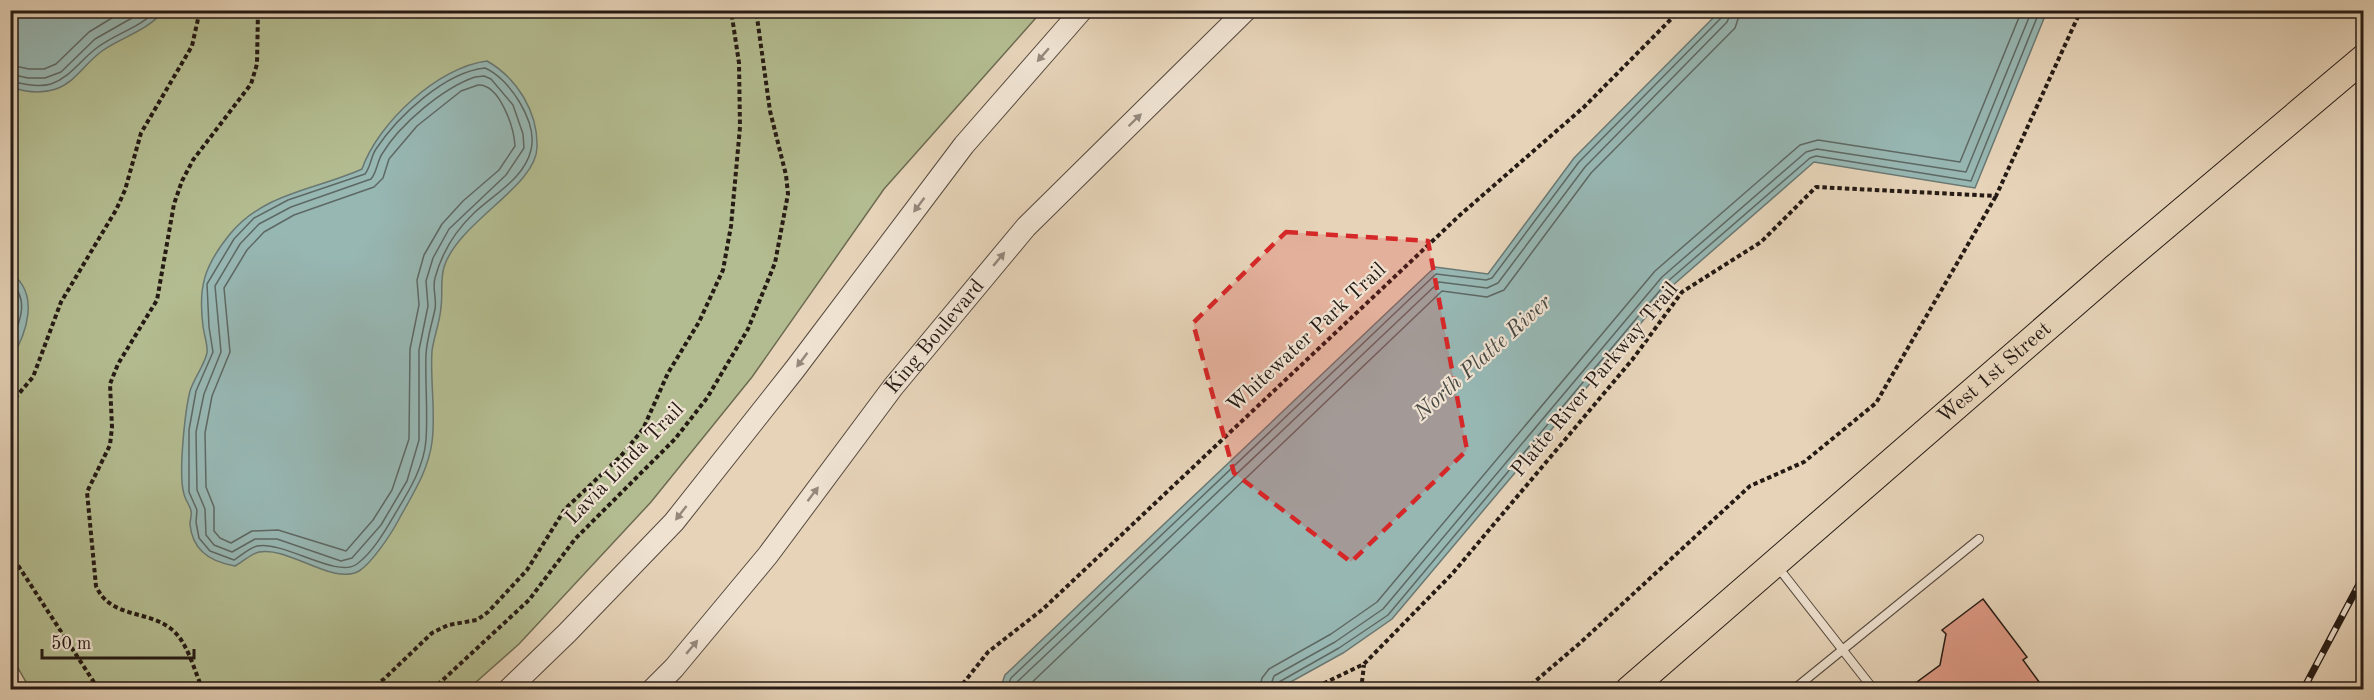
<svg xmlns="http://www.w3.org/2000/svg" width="2374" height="700" viewBox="0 0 2374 700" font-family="'Old Standard TT',serif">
<rect width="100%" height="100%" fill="#e6d3b8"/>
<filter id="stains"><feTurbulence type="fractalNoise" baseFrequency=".00333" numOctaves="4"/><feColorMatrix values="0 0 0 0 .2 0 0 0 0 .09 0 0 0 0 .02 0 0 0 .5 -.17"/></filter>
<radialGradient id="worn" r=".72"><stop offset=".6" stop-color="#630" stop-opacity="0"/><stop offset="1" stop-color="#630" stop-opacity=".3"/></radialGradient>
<!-- green -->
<polygon fill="#b3bc90" stroke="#6c6b52" stroke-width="1.5" points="10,11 1042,11 884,189 752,377 651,502 519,644 467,690 30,689 10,654"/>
<!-- water -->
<g fill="#97b7b3" stroke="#697873" stroke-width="1.5">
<path d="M10,11L11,10L163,11C149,30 122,37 102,51C85,63 76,82 56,89C41,94 25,92 11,87Z"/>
<polygon points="1720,11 2047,11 1975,188 1814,162 1672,286 1392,619 1343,653 1278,689 1000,689 1005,675 1435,267 1488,274 1574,158"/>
<path d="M487,61C517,78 538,112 537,147C537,186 458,222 444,267C440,281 443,292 441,307C440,322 434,336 432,351C430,381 436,413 432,442C428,472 412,495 398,521C391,534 372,563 359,571C333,586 289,546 259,552C251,554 242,562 235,566C211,562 192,550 190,524C190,520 192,515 191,511C190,505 185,500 184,494C178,475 185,411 190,391C194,378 204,366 207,353C208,345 204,335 203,326C198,287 204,266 230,234C265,192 316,190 362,169C378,123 438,67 487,61Z"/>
<path d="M11,273C40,294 27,333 11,359Z"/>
</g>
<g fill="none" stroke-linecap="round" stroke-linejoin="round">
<!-- shore -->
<g stroke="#5e6864" stroke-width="1.5">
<polyline points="10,65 29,69 44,69 56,64 89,32 125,10"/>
<path d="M485,68C509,78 538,122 531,150C524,179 494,194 474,213C455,231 442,252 435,278C432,288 437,299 435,309C432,324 427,338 426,354C425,382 428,411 426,440C424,467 409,491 395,514C385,531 373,552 357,564C337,579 285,541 257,546C249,548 241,556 234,560L210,551L199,538L196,522L197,510L189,492V430L196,391L213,352L209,327L207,284L234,239L254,218L288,200L365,174C371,166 371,156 376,149C398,116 445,72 485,68Z"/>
<polyline points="10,74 28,78 45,78 61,72 95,39 146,10"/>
<path d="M475,77L484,76L491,79L513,105L523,134L524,148L506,175L449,229L433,258L426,281L428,306L419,350V440L407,481L381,525L352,558L341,561L277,539H255L232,552L214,545L206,535L205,509L197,490L196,432L204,394L221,352L215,286L240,244L259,224L291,207L371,179C377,172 377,162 382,154C400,124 443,88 475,77Z"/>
<path d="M10,82C24,83 37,88 51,84C71,77 81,59 98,47C115,34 143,26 156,10"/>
<path d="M478,85C500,84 514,128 515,146L499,170L463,201L442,224L424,255L417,280L419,305L410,349L409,439L392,490L373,520L346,551L278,530L252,531L231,543L220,538L214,531V507L206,487L205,433L212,396L230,352L224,288L247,250L264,232L294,215L374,187L383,178L389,159L417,126L461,91Z"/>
<path d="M10,281C31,301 19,323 10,346"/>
<polyline points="1006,690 1011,678 1436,274 1486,280 1492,278 1579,162 1722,17 1724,10"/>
<polyline points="1014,690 1017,682 1072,630 1439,282 1487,288 1498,283 1585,167 1727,22 1732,10"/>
<polyline points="1024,690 1442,291 1487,297 1504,290 1591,173 1735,28 1741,10"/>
<polyline points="1259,690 1262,678 1269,669 1331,634 1377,602 1655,271 1800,145 1818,140 1960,162 2022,10"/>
<polyline points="1269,690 1274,676 1335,642 1383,609 1662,277 1806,152 1817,149 1966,172 2032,10"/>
<polyline points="1276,690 1279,682 1339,648 1388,615 1667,282 1810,158 1816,156 1971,181 2040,10"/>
</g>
</g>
<!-- building -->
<polygon fill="#dd9985" stroke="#251a14" stroke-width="1.5" points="1983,599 2027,657 2023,660 2045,690 1906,690 1940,665 1946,634 1942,630"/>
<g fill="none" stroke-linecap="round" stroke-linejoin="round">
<!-- service casing -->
<g stroke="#55483d" stroke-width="10">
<g id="service">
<polyline points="1777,566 1874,690"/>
<polyline points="1793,690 1979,539"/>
</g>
</g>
<!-- tertiary casing -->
<g stroke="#55483d" stroke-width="23">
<g id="tertiary">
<polyline points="508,690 567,633 674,522 795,369 964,145 1082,10"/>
<path id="s1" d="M652,690L674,668L768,555L893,387L1026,227L1246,10"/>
</g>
</g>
<!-- primary casing -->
<g stroke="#251a14" stroke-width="29">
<g id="primary">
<path id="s2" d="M1629,690L2115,268L2364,58"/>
</g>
</g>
<!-- path -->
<g stroke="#251a14" stroke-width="4" stroke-dasharray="4.5 3" stroke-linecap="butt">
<polyline points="10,404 33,377 61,302 116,210 125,190 141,133 192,46 200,10"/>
<polyline points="10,553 99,690"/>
<path d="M203,690C194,671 188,641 170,628C146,610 110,618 96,586L87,492L110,445L112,427L110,384L118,364L157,300L174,204L182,181L193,160L251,84L257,64L258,10"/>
<polyline points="369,690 384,679 432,633 448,625 477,620 488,612 527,570 565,509 621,456 643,429 668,373 699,322 723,270 731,226 740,127 739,63 731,10"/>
<polyline points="432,690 529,600 575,539 675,439 707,398 748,329 775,263 788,194 786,175 770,111 756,10"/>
<polyline points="958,690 988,652 1043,609 1460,215 1584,107 1680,10"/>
<polyline points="1310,690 1364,664 1452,574 1632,360 1682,292 1761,242 1816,187 1996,196 2081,10"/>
<polyline points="1361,690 1364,665"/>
<polyline points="1525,690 1580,643 1750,486 1804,462 1876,403 1996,196"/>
</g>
<!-- service -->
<use href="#service" stroke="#efe2d1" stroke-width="8"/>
<!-- tertiary -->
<use href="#tertiary" stroke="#efe2d1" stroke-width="21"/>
<!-- primary -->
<use href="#primary" stroke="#e6d3b8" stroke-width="27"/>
<!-- rail casing -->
<g stroke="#251a14" stroke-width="7">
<polyline id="rail" points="2303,690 2364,575"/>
</g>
<!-- rail -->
<use href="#rail" stroke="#efe2d1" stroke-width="4.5" stroke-dasharray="14" stroke-linecap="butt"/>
</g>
<!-- one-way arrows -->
<defs><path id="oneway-solid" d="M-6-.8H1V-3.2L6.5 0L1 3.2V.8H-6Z" transform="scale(1.5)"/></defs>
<g fill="#94887c">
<use href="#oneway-solid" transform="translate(1043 55) rotate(131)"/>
<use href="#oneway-solid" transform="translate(1135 120) rotate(-44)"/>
<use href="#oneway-solid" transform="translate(919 205) rotate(127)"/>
<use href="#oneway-solid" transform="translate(999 259) rotate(-50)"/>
<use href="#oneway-solid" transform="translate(802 360) rotate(127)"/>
<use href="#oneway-solid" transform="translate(813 494) rotate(-53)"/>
<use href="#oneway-solid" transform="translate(681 513) rotate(128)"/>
<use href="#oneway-solid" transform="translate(692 647) rotate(-50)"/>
</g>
<!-- marked area -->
<path fill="#d62828" fill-opacity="0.2" stroke="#d62828" stroke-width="4.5" stroke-dasharray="12 8" stroke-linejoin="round" d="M1286,232L1428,241L1467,450L1351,562L1234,473L1193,323Z"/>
<g text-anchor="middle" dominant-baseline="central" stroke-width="4.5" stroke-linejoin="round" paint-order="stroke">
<!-- street labels -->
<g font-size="21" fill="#251a14" stroke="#efe2d1">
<text stroke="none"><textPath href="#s1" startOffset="453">King Boulevard</textPath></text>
<text transform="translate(1307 338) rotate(-43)">Whitewater Park Trail</text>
<text stroke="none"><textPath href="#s2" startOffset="484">West 1st Street</textPath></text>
<text transform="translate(1595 380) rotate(-50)">Platte River Parkway Trail</text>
<text transform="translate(625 464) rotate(-46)">Lavia Linda Trail</text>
</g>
<!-- water labels -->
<g font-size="22" font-style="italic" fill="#474944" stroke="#efe2d1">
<text transform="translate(1483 358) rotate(-42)">North Platte River</text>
</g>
</g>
<!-- margin -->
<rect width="2374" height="700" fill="none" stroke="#e6d3b8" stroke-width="36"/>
<rect x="12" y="12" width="2350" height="676" fill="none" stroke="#251a14" stroke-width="3"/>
<rect x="18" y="18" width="2338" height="664" fill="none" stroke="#251a14" stroke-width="1.5"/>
<!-- scale -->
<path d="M42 649v9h152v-9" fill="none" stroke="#251a14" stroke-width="3"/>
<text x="51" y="649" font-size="18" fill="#251a14" stroke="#efe2d1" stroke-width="4.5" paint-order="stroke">50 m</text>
<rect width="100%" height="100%" filter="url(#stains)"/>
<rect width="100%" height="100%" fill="url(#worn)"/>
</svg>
